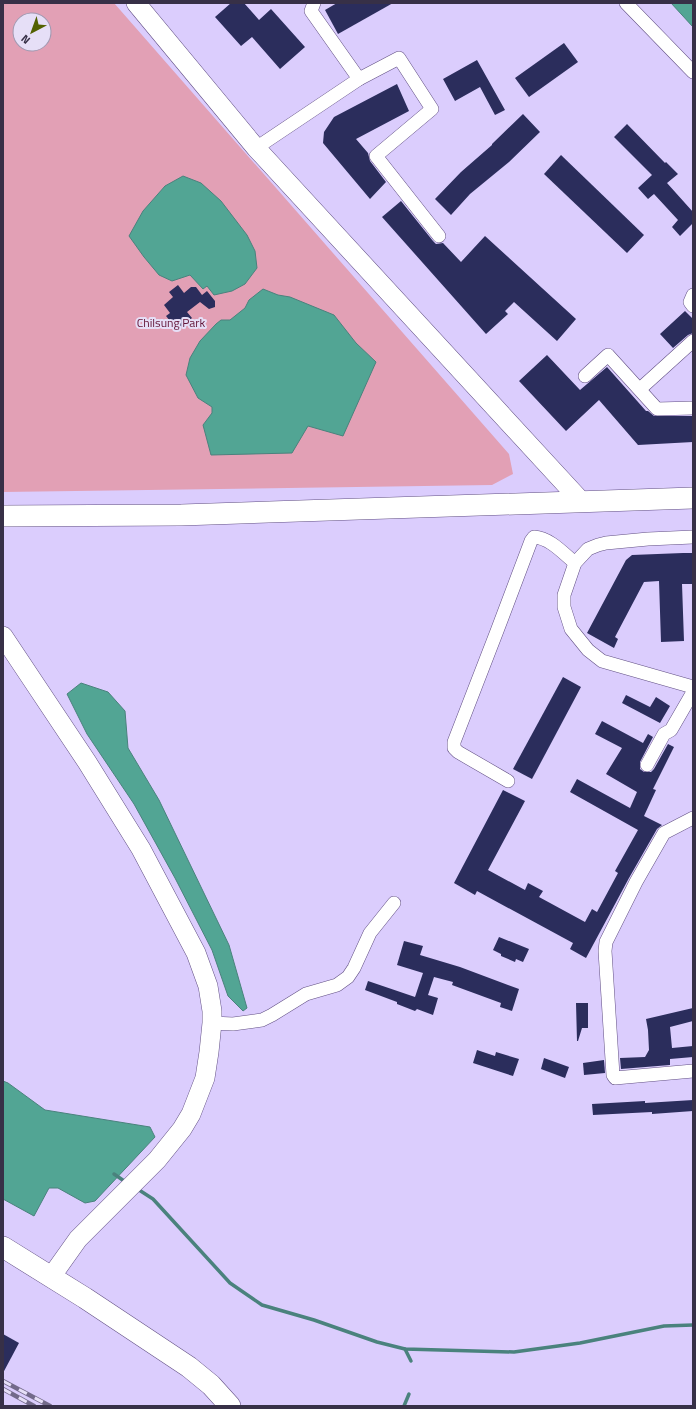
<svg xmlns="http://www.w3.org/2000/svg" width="696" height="1409" viewBox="0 0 696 1409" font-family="'Titillium Web',sans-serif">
<rect width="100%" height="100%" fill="#dbcdfd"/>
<!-- green -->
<path fill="#e2a0b5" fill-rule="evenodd" d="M3,3H114L509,454L513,474L492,485L3,492ZM20,20H44V44H20Z"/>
<!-- water -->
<g fill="#52a594" stroke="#4a827d">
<polygon points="671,3 693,3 693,27"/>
<polygon points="183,176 201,183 221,201 247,235 255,251 257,268 245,284 232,291 214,295 207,286 203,289 190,275 172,281 159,275 144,257 129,236 143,211 165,186"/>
<polygon points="263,289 278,295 290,297 334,315 356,343 376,362 343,436 308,426 292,453 211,455 203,425 212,413 212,407 198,398 186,375 190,358 200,341 216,324 221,320 230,320 245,308 249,300"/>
<polygon points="81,683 108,692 125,711 128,748 159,800 229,945 247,1008 243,1011 228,996 212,950 175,878 134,804 87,734 67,694"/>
<polygon points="3,1081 8,1083 45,1110 150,1127 155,1137 95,1201 85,1203 58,1188 49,1188 34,1216 3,1199"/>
</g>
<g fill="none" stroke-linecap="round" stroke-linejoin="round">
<!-- stream -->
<g stroke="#4a827d" stroke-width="3.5">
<polyline points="114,1174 127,1183"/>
<polyline points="136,1188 153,1199 230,1283 262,1305 314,1320 377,1342 405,1349 514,1352 580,1343 664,1326 693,1325"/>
<polyline points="405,1349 411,1361"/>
<polyline points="404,1406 409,1394"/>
</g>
</g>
<!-- building -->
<g fill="#2b2d5c">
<polygon points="231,3 244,3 259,20 271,9 305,47 280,69 252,37 241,46 215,17"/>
<polygon points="337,3 393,3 338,34 325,10"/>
<polygon points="564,43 578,62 529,97 515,78"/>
<polygon points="477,60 505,110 495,115 480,87 455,101 443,79"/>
<polygon points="397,84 409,111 356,139 368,153 370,161 386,182 370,199 323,143 324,132 334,117"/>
<polygon points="523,114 540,132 509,162 470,194 451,215 435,199 461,172 492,145 492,144"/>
<polygon points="627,124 665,163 666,162 678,174 667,183 693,212 693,223 680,236 672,227 678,220 654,194 648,199 638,188 652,175 614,137"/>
<polygon points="561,155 644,235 627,253 544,174"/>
<polygon points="401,201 433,241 436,244 443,243 461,262 485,236 576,319 557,341 514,302 505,311 508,314 486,334 382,217"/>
<polygon points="178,285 184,293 191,287 196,287 202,295 207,291 215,301 215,307 209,309 200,302 187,312 192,318 177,330 166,316 170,313 164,305 173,297 169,292"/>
<polygon points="685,311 693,319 693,333 688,335 673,348 660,334"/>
<polygon points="547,355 580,390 607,367 646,411 648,411 654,416 693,416 693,442 638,445 599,400 566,431 519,381"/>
<polygon points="683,553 693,553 693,584 682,584 684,641 661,642 659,581 644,582 615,637 618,639 614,648 587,633 626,560 632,555"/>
<polygon points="563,677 581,687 532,779 513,769"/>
<polygon points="626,695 650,707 656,697 670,706 660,723 622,703"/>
<polygon points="602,721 643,743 648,734 653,737 640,762 640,769 644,772 651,772 654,769 668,744 674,747 653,789 656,790 644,816 662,825 657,829 629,878 586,958 570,949 573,943 477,891 475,895 454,883 503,790 525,801 488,870 525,890 528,883 543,891 539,897 585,922 592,909 597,912 618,873 615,871 638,830 570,792 577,779 630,808 637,792 606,774 622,748 595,734"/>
<polygon points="499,937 529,949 523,962 516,959 515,962 501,956 501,954 493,950"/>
<polygon points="404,941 423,946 420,955 460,967 519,989 512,1011 500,1007 501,1003 452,985 453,982 434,977 428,995 438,998 433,1015 417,1009 415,1011 397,1004 397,1002 365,990 368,981 415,997 423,973 397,965"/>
<polygon points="576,1003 588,1003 588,1028 582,1028 578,1041 577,1041"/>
<polygon points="693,1008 693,1021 670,1027 672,1048 693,1046 693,1057 670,1059 670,1065 621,1069 620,1058 645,1057 649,1050 648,1030 646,1019"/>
<polygon points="477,1050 495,1056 496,1052 519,1059 513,1076 473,1063"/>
<polygon points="544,1058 569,1067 565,1078 541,1069"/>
<polygon points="604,1060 605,1073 584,1075 583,1063"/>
<polygon points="693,1100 693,1111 652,1114 652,1112 593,1115 592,1104 645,1101 645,1103"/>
<polygon points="3,1334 19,1343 3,1373"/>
</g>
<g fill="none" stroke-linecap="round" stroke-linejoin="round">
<!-- street casing -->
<g stroke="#625084" stroke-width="14">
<g id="street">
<polyline points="314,3 311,11 359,79"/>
<polyline points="626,3 693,72"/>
<polyline points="256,148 359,79 399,58 432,109 376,156 439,236"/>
<polyline points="693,295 690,302 693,306"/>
<polyline points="585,376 608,355 657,409 693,408"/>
<polyline points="640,389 693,341"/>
<polyline points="693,537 648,539 606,543 598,545 588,549 575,563 564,595 564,607 571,629 588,650 602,661 693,687"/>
<polyline points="647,765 664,734 671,730 693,692"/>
<path d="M508,781L458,752L454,748V742L497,631L531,541L534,537C550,538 563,553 575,563"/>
<polyline points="693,818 664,833 636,882 606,942 605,951 613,1075 615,1078 693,1071"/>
<polyline points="212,1023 233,1024 262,1020 272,1015 306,994 337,985 348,977 354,968 370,933 394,903"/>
</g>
</g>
<!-- secondary casing -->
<g stroke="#625084" stroke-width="20">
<g id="secondary">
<polyline points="136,3 256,148 581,501"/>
<polyline points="3,636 87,762 141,849 196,953 208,986 212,1011 212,1023 209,1052 205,1078 191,1114 182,1129 157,1160 78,1239 51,1277"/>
</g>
</g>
<!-- primary casing -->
<g stroke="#625084" stroke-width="22">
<g id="primary">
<polyline points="3,516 181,515 693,498"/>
<polyline points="3,1247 85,1298 189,1367 211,1385 230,1406"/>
</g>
</g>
<!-- street -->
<use href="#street" stroke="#fff" stroke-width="13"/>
<!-- secondary -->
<use href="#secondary" stroke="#fff" stroke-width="19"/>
<!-- primary -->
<use href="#primary" stroke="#fff" stroke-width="21"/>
<!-- rail casing -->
<g stroke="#736a8a" stroke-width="4.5">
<g id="rail">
<polyline points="3,1381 50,1406"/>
<polyline points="3,1389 34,1406"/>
</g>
</g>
<!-- rail -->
<use href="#rail" stroke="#e6dff7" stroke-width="3" stroke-dasharray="9" stroke-linecap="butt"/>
</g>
<g text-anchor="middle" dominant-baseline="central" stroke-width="4" stroke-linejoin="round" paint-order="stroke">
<!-- park labels -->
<g font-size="12" fill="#621437" stroke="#e6dff7">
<text x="171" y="322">Chilsung Park</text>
</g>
</g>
<!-- border -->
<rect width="696" height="1409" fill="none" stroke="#373047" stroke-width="8"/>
<!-- north arrow -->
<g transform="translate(32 32) rotate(221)"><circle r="19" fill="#e6dff7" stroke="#a099b1"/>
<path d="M0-3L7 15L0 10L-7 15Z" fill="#536101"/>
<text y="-6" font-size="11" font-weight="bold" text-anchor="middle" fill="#373047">N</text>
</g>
</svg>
